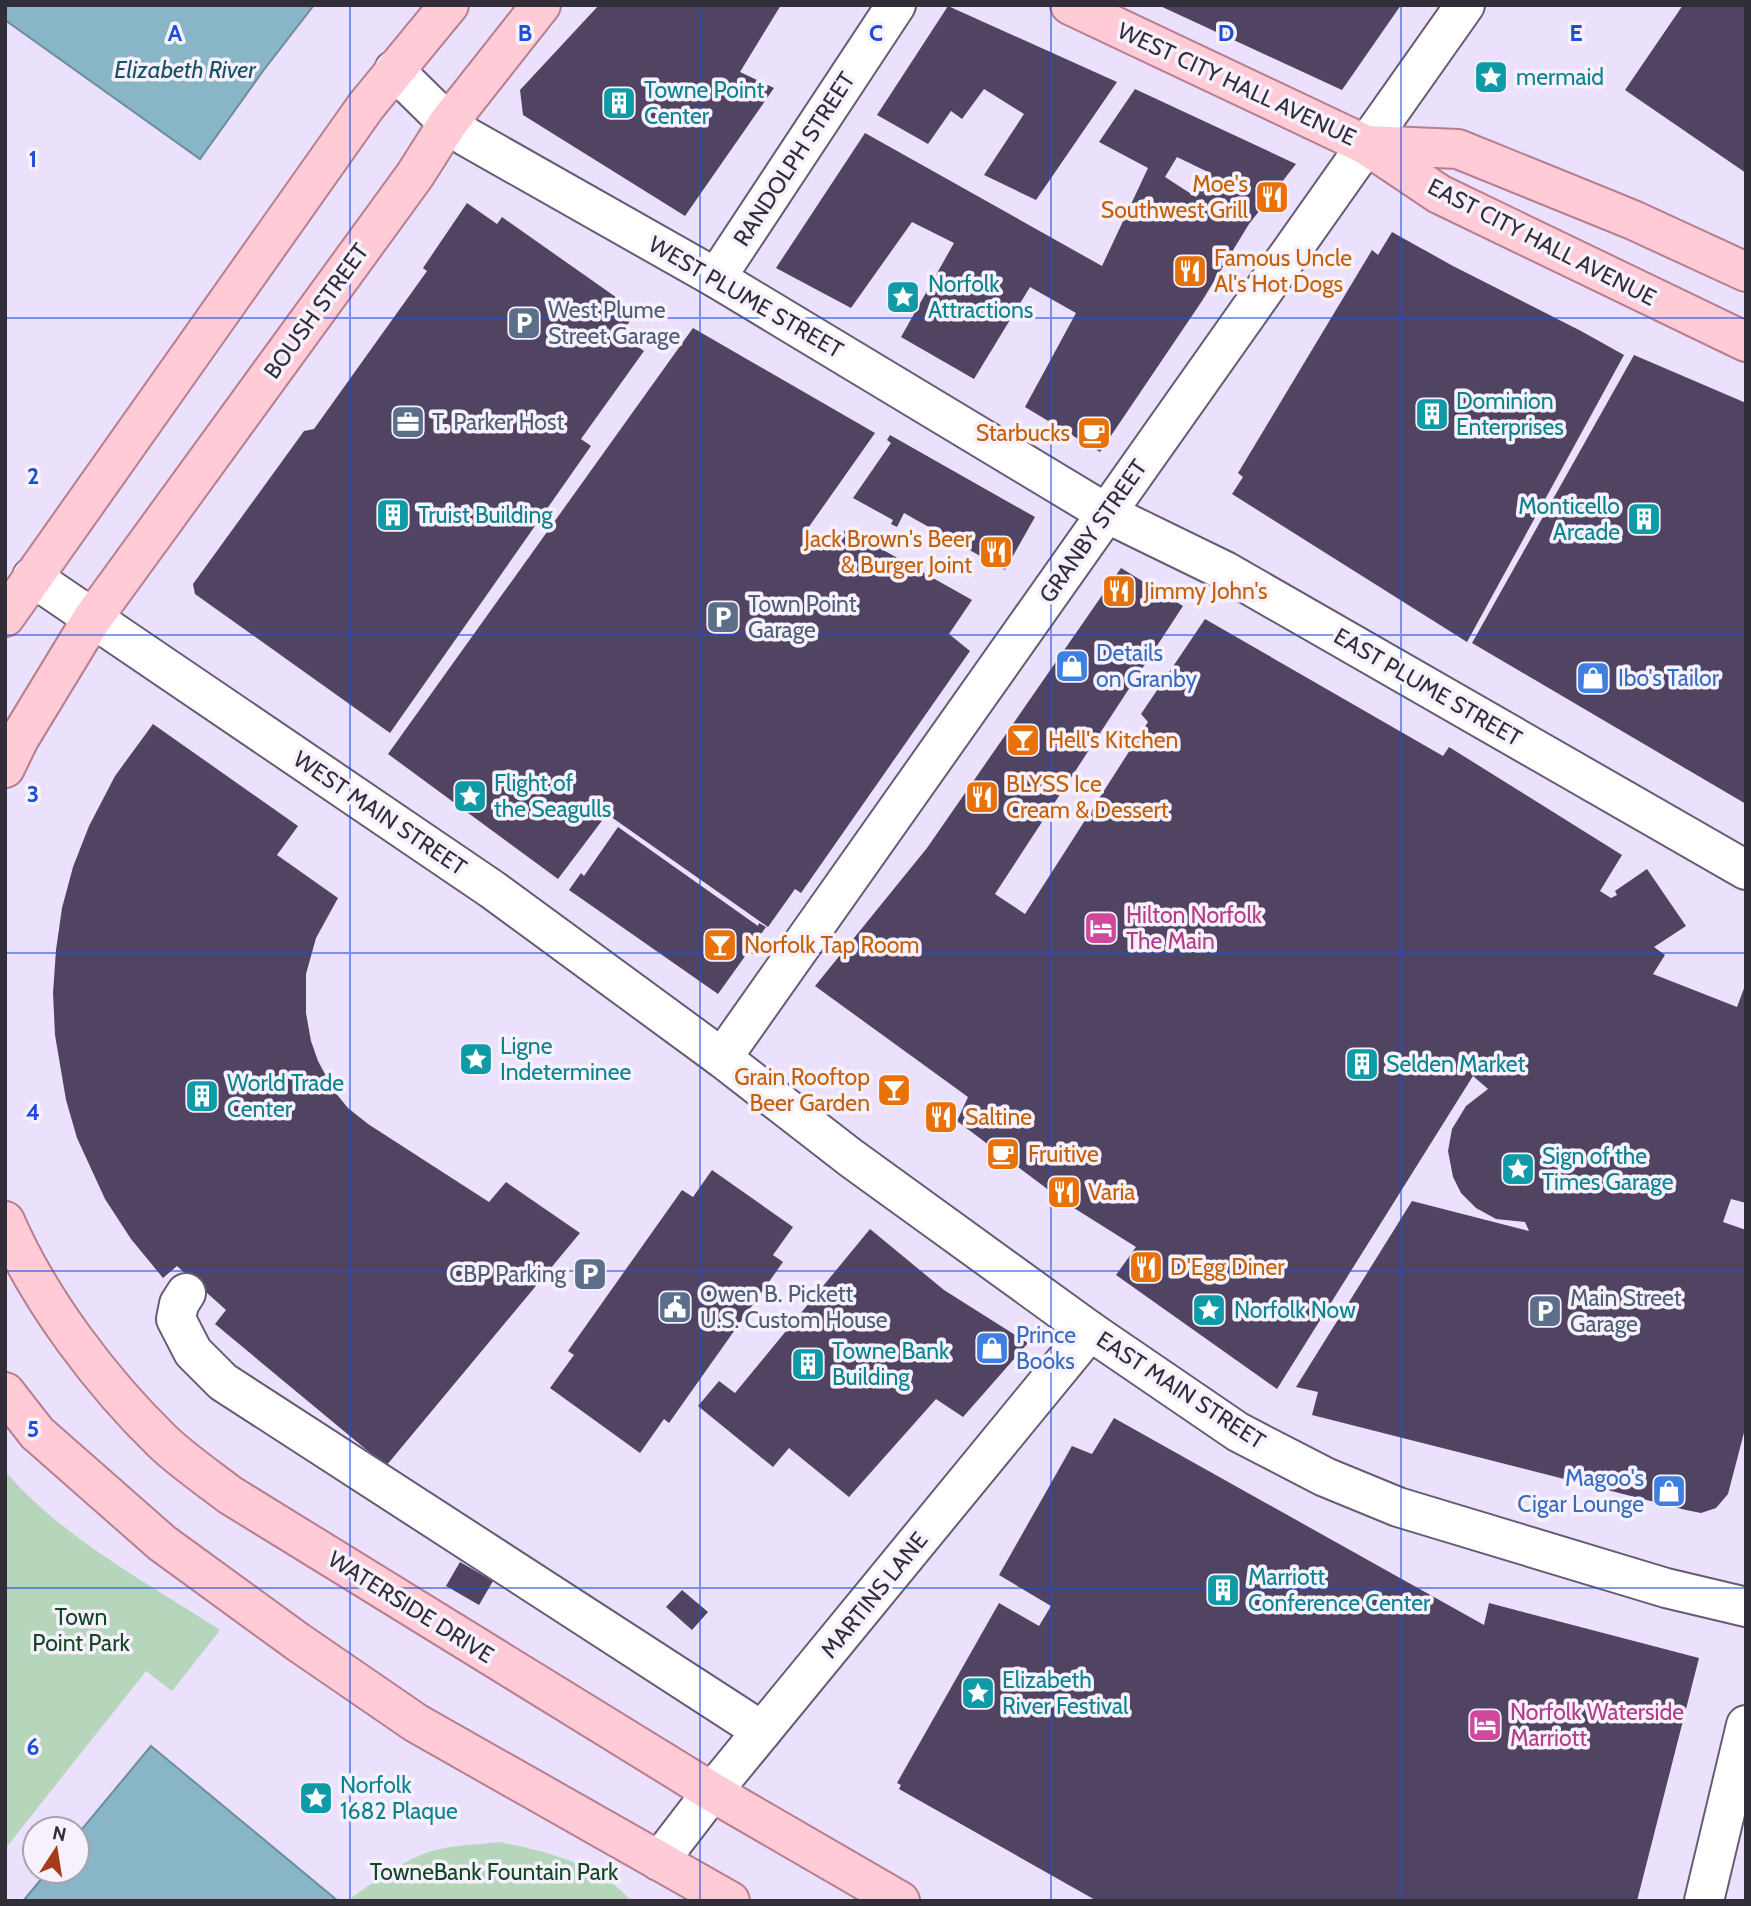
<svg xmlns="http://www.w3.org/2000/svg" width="1751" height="1906" viewBox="0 0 1751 1906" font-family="Cabin,sans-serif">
<rect width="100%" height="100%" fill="#ece1fd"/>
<!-- green -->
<g fill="#b5d6bb">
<path d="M5,1471C62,1538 148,1583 220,1630L172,1691L146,1671L5,1849Z"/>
<path d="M499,1842C544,1851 600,1864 631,1901H347C371,1884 395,1866 423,1854C446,1845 475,1845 499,1842Z"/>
</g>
<!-- water -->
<g fill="#88b6c6" stroke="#6e8d9c" stroke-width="2">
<polygon points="5,5 314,5 263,71 200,159 5,20"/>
<polygon points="151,1746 338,1901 23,1901 48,1871 77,1871 77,1835"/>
</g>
<!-- building -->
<g fill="#514463" fill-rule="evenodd">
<polygon points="599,5 781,5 740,72 774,88 685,216 523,115 520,90"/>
<polygon points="1158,5 1401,5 1342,90"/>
<polygon points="1683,5 1746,5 1746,173 1625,90"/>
<polygon points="948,6 1117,82 1036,200 984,175 1024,114 984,89 962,119 951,111 928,144 877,115"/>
<path d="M1135,89L1296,164L1249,224L1202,301L1100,452L1025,407L1076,313L1030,287L974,379L901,337L954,243L912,222L851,308L776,268L865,133L1102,266L1148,168L1099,142ZM1177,157L1210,173L1196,197L1165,177Z"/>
<polygon points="467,203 497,224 502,217 637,312 620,334 644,351 581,439 591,446 390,733 195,594 193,584 304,431 314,429 427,271 423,268"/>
<polygon points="1392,232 1453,266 1581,331 1624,355 1467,642 1232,494 1243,477 1238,473 1372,250 1378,255"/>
<polygon points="693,328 875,433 806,531 830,550 846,529 972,600 949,634 970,651 801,893 795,889 768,927 607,814 558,879 388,754"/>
<polygon points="1634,355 1746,403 1746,804 1472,643"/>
<polygon points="890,435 1035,517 1005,570 904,513 897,527 891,524 893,520 853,498 891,443 887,440"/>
<polygon points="1121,568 1183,606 995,894 1025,914 1148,722 1141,714 1205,619 1443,756 1449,747 1622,855 1600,891 1611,898 1617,895 1615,891 1647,869 1686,926 1654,947 1665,955 1653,974 1737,1007 1746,983 1746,1203 1731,1199 1723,1222 1746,1230 1746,1425 1728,1494 1716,1508 1701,1513 1686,1510 1312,1415 1318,1392 1296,1387 1412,1201 1529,1231 1525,1222 1496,1219 1476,1208 1461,1193 1453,1177 1448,1151 1452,1129 1466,1106 1488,1089 1473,1076 1277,1389 1116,1275 1136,1247 1066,1203 957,1121 968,1097 815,986 927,848"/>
<polygon points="153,724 298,826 277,855 338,898 316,938 306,974 306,1013 311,1041 318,1061 334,1091 348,1108 368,1124 489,1202 506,1182 580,1233 386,1466 215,1324 226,1310 177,1266 163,1278 131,1239 105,1199 77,1138 66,1100 55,1035 53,993 56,950 62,908 73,867 89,826 115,776"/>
<polygon points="618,827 758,926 759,923 766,927 718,994 569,890 581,873 584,876"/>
<polygon points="712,1170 793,1227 773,1255 783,1262 669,1423 664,1419 640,1453 550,1388 574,1355 568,1351 682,1190 693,1197"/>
<polygon points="870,1229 944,1290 1028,1343 963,1417 936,1399 849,1497 789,1448 773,1467 698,1406 719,1381 735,1393"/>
<polygon points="1114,1418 1484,1625 1489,1603 1699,1658 1637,1901 1097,1901 899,1789 901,1785 897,1783 999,1603 1039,1626 1051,1606 999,1575 1072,1446 1092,1454"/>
<polygon points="460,1562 493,1581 479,1605 446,1586"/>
<polygon points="682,1590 708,1612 692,1630 666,1607"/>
</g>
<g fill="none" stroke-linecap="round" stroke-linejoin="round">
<!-- minor casing -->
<g stroke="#655b73" stroke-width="42">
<g id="minor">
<polyline points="394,70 448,123 467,137 716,278 1106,513 1225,571 1746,870"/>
<polyline points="716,278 896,5"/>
<polyline points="32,577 493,890 722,1058 851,1158 1090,1331 1238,1432 1325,1477 1398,1507 1666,1588 1746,1607"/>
<polyline points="722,1058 1465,5"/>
<polyline points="186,1293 179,1304 176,1319 193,1352 223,1382 762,1731"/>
<polyline points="659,1861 712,1792 1090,1331"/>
<polyline points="1704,1901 1746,1725"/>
</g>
</g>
<!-- major casing -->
<g stroke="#b67e8e" stroke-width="42">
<g id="major">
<polyline points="1070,5 1366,145 1439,194 1746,342"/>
<polyline points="1366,145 1458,149 1633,220 1746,272"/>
<polyline points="5,617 366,106 449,5"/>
<polyline points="5,768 19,739 92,619 415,175 448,123 541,5"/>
<path d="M5,1221C39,1300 102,1383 163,1442C183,1461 208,1478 230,1495L712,1792L900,1901"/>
<polyline points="5,1392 37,1433 162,1543 298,1642 416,1723 730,1901"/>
</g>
</g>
<!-- minor -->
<use href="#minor" stroke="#fff" stroke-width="38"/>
<!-- major -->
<use href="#major" stroke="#fecbd6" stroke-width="38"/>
</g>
<!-- grid -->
<path fill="none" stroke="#1d4ed8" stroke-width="2" stroke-opacity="0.55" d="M350,5V1901M700,5V1901M1051,5V1901M1401,5V1901M5,318H1746M5,635H1746M5,953H1746M5,1271H1746M5,1588H1746"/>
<!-- icons -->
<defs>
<g id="sight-square" transform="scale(1.75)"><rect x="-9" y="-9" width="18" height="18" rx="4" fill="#0f9aa8" stroke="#f6f1fd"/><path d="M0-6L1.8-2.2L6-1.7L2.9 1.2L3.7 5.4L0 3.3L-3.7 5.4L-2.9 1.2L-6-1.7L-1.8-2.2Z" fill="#fff"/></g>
<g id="building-square" transform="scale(1.75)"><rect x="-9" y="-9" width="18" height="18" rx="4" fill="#0f9aa8" stroke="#f6f1fd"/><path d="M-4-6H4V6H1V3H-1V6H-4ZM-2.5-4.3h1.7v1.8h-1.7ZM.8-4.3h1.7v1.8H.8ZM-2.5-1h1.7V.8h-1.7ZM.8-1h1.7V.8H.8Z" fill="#fff"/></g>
<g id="restaurant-square" transform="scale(1.75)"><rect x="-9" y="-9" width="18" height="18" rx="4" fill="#e8710a" stroke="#f6f1fd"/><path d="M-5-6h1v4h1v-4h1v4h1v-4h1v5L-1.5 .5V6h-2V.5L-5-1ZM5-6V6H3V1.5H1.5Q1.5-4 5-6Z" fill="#fff"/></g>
<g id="parking-square" transform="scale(1.75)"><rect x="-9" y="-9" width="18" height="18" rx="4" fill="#5c6f8a" stroke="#f6f1fd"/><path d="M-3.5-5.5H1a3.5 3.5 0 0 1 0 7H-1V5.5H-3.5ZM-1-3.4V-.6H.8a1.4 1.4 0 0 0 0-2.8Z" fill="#fff"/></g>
<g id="office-square" transform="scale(1.75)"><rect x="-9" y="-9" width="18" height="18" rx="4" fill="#5c6f8a" stroke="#f6f1fd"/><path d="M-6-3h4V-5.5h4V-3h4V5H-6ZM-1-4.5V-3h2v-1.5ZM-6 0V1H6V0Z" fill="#fff"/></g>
<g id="cafe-square" transform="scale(1.75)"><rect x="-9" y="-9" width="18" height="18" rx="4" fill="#e8710a" stroke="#f6f1fd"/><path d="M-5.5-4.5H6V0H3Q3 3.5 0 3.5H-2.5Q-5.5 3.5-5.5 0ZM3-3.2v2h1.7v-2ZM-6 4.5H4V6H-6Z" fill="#fff"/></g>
<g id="shop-square" transform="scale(1.75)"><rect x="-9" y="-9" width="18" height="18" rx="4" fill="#3f7fe0" stroke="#f6f1fd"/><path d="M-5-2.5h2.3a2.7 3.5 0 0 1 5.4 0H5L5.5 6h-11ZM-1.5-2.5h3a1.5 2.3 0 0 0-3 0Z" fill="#fff"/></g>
<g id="bar-square" transform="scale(1.75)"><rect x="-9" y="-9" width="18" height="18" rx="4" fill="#e8710a" stroke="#f6f1fd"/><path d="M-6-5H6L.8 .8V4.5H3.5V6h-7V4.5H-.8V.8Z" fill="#fff"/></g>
<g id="hotel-square" transform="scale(1.75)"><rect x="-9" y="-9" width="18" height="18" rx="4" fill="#d1479c" stroke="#f6f1fd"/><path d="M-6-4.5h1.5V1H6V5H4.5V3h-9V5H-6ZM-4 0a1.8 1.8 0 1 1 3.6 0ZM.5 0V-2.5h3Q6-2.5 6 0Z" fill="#fff"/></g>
<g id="civic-square" transform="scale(1.75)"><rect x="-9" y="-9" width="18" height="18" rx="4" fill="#5c6f8a" stroke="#f6f1fd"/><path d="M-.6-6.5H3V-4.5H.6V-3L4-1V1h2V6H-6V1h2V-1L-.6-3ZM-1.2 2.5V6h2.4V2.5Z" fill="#fff"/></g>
</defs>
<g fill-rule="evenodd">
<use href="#sight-square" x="1491" y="77"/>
<use href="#building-square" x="619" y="103"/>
<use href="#restaurant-square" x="1272" y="197"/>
<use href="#restaurant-square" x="1190" y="271"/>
<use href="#sight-square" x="903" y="297"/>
<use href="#parking-square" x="524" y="323"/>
<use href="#building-square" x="1432" y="414"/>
<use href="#office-square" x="408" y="422"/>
<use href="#cafe-square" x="1094" y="433"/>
<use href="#building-square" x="393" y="515"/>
<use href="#building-square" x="1644" y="519"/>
<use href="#restaurant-square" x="996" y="552"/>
<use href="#restaurant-square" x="1119" y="591"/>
<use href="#parking-square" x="723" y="617"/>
<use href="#shop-square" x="1072" y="666"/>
<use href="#shop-square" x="1593" y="678"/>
<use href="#bar-square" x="1023" y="740"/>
<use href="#sight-square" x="470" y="796"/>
<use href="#restaurant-square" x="982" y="797"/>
<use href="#hotel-square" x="1101" y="928"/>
<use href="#bar-square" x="720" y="945"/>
<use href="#sight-square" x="476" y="1059"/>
<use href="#building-square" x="1362" y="1064"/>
<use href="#bar-square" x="894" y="1090"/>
<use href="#building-square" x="202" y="1096"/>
<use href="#restaurant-square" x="941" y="1117"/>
<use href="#cafe-square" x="1003" y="1154"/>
<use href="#sight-square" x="1518" y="1169"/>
<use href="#restaurant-square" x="1064" y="1192"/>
<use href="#restaurant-square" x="1146" y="1267"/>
<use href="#parking-square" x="590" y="1274"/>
<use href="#civic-square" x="675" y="1307"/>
<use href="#sight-square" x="1209" y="1310"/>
<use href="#parking-square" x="1545" y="1311"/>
<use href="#shop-square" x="992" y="1348"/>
<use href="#building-square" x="808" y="1364"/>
<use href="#shop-square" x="1669" y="1491"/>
<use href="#building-square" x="1223" y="1590"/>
<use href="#sight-square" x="978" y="1693"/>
<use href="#hotel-square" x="1485" y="1725"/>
<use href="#sight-square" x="316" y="1798"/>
</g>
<g text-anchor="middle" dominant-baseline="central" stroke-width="7" stroke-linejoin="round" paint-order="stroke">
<!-- culture labels -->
<g font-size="23" fill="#0d838f" stroke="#f6f1fd" text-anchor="start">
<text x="1516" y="77">mermaid</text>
<text x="644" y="90">Towne Point<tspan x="644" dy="26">Center</tspan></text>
<text x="928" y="284">Norfolk<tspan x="928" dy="26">Attractions</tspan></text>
<text x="1456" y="401">Dominion<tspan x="1456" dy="26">Enterprises</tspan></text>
<text x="1620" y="506" text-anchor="end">Monticello<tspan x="1620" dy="26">Arcade</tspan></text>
<text x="418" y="515">Truist Building</text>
<text x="494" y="783">Flight of<tspan x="494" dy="26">the Seagulls</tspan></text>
<text x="500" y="1046">Ligne<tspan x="500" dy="26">Indeterminee</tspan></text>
<text x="1386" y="1064">Selden Market</text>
<text x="227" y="1083">World Trade<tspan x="227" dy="26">Center</tspan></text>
<text x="1542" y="1156">Sign of the<tspan x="1542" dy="26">Times Garage</tspan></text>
<text x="1234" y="1310">Norfolk Now</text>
<text x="832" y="1351">Towne Bank<tspan x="832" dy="26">Building</tspan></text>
<text x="1248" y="1577">Marriott<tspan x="1248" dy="26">Conference Center</tspan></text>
<text x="1002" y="1680">Elizabeth<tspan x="1002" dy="26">River Festival</tspan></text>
<text x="340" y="1785">Norfolk<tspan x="340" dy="26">1682 Plaque</tspan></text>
</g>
<!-- street labels -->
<g font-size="23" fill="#322e39" stroke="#f6f1fd">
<text transform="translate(1237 84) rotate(25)">WEST CITY HALL AVENUE</text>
<text transform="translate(794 159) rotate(-57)">RANDOLPH STREET</text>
<text transform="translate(1542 242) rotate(27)">EAST CITY HALL AVENUE</text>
<text transform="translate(746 297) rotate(30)">WEST PLUME STREET</text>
<text transform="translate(316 311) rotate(-54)">BOUSH STREET</text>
<text transform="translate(1093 531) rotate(-55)">GRANBY STREET</text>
<text transform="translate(1428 687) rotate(30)">EAST PLUME STREET</text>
<text transform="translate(380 813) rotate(34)">WEST MAIN STREET</text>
<text transform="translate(1181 1390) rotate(33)">EAST MAIN STREET</text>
<text transform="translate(874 1595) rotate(-51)">MARTINS LANE</text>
<text transform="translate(411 1607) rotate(32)">WATERSIDE DRIVE</text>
</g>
<!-- food labels -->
<g font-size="23" fill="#c56008" stroke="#f6f1fd" text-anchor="start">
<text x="1248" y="184" text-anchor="end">Moe's<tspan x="1248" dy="26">Southwest Grill</tspan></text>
<text x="1214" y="258">Famous Uncle<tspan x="1214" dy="26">Al's Hot Dogs</tspan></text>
<text x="1070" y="433" text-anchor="end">Starbucks</text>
<text x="972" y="539" text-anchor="end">Jack Brown's Beer<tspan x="972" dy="26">&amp; Burger Joint</tspan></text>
<text x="1144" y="591">Jimmy John's</text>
<text x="1048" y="740">Hell's Kitchen</text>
<text x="1006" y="784">BLYSS Ice<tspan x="1006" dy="26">Cream &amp; Dessert</tspan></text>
<text x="744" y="945">Norfolk Tap Room</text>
<text x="870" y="1077" text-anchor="end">Grain Rooftop<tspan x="870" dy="26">Beer Garden</tspan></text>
<text x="965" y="1117">Saltine</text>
<text x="1028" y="1154">Fruitive</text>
<text x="1088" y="1192">Varia</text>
<text x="1170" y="1267">D'Egg Diner</text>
</g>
<!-- service labels -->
<g font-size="23" fill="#4e5e75" stroke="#f6f1fd" text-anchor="start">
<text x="548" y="310">West Plume<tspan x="548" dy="26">Street Garage</tspan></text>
<text x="432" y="422">T. Parker Host</text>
<text x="748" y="604">Town Point<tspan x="748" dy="26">Garage</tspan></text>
<text x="566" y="1274" text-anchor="end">CBP Parking</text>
<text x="700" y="1294">Owen B. Pickett<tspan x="700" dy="26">U.S. Custom House</tspan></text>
<text x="1570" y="1298">Main Street<tspan x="1570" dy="26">Garage</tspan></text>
</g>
<!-- shop labels -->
<g font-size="23" fill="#366cbe" stroke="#f6f1fd" text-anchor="start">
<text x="1096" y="653">Details<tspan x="1096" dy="26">on Granby</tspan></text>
<text x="1618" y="678">Ibo's Tailor</text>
<text x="1016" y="1335">Prince<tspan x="1016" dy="26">Books</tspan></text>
<text x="1644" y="1478" text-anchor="end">Magoo's<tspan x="1644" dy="26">Cigar Lounge</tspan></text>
</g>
<!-- hotel labels -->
<g font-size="23" fill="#b23c85" stroke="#f6f1fd" text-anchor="start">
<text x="1126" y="915">Hilton Norfolk<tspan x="1126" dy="26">The Main</tspan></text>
<text x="1510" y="1712">Norfolk Waterside<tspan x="1510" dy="26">Marriott</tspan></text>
</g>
<!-- park labels -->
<g font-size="23" fill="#114723" stroke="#f6f1fd">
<text x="81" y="1617">Town<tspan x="81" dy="26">Point Park</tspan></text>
<text x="494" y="1872">TowneBank Fountain Park</text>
</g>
<!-- water labels -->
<g font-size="24" font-style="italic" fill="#165365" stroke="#f6f1fd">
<text x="185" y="69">Elizabeth River</text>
</g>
</g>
<g font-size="23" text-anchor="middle" font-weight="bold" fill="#1d4ed8" stroke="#f6f1fd" stroke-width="7" stroke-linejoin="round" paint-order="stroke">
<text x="175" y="41">A</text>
<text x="525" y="41">B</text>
<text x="876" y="41">C</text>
<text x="1226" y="41">D</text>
<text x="1576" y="41">E</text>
<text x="33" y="167">1</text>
<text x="33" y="484">2</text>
<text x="33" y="802">3</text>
<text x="33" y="1120">4</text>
<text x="33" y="1437">5</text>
<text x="33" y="1755">6</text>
</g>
<!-- border -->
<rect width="1751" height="1906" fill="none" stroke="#322e39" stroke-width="14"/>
<!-- north arrow -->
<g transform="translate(56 1850) rotate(12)"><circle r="33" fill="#f6f1fd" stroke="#a8a3af" stroke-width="2"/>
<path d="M0-5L12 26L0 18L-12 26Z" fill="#a23b16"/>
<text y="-10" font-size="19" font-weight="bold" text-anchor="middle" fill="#322e39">N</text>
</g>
</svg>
